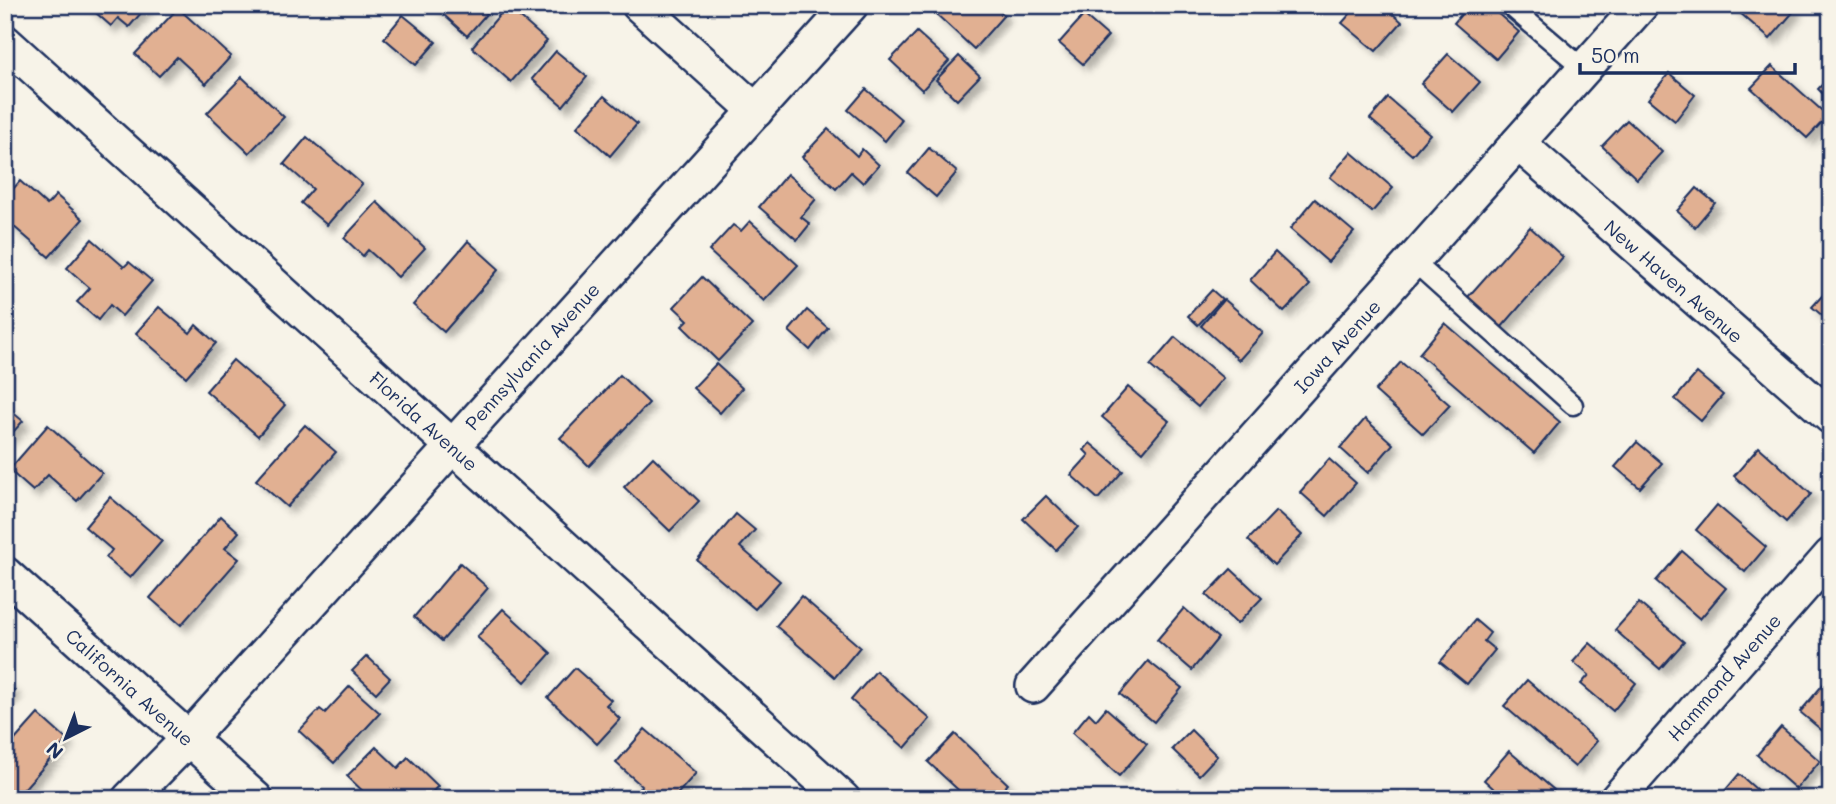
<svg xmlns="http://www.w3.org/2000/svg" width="1836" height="804" viewBox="0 0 1836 804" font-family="Mali,sans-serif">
<defs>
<filter id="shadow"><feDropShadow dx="6" dy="6" stdDeviation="3.5" flood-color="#0004"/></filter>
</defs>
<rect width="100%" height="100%" fill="#f7f3e8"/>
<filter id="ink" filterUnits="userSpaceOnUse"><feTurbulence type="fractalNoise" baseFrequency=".0143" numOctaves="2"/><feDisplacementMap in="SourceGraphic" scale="14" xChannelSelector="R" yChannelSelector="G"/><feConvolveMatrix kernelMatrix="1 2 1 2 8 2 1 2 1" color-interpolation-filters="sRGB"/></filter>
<g filter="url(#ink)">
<!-- building -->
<g fill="#e1b092" stroke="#1b2f5e" stroke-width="2" filter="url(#shadow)">
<polygon points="87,5 148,5 129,27 118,18 111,26"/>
<polygon points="433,5 481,5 488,12 467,36"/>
<polygon points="942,5 993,5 1004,15 974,49 935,13"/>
<polygon points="1358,5 1383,5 1402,22 1376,51 1342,23"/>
<polygon points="1469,5 1488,5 1519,32 1496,59 1454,23"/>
<polygon points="1731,5 1790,5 1795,10 1770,39"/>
<polygon points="507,6 547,41 511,82 472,47"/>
<polygon points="178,8 231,56 206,84 177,57 159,76 135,54"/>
<polygon points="403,15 436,42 416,65 384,38"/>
<polygon points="1084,15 1108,36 1083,64 1059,43"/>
<polygon points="917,32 949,61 922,90 890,60"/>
<polygon points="556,51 587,77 563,106 532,79"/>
<polygon points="1448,54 1480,82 1453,112 1421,84"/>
<polygon points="959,56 980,76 957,100 936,80"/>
<polygon points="1772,66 1828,116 1807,138 1751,88"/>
<polygon points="1669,73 1695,95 1675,121 1648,99"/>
<polygon points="1831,75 1831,102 1818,89"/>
<polygon points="242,77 284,117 249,153 207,113"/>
<polygon points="866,89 902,120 885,141 848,110"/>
<polygon points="604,96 637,124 610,156 577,127"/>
<polygon points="1388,98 1430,134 1412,155 1370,119"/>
<polygon points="1627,120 1662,152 1637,179 1602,146"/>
<polygon points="828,129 857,156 862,149 879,165 863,183 851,172 836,189 802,157"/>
<polygon points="307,137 362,184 327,225 301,203 313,189 284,164"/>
<polygon points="929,148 957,172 936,197 908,173"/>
<polygon points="1351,152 1393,188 1372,212 1330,177"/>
<polygon points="787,174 816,199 801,217 810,224 797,240 759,207"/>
<polygon points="20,181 47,205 56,195 83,219 49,257 5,219 5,198"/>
<polygon points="1697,188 1715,203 1695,227 1677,211"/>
<polygon points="1315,199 1354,232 1328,262 1290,229"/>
<polygon points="377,202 425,248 398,277 368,250 363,256 344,238"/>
<polygon points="750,221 798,265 764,301 709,251 733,225 741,231"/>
<polygon points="1530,227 1563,257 1501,328 1467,298"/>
<polygon points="92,239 124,267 129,262 152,281 122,316 110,305 98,320 77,302 90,288 67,268"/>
<polygon points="468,241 499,269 444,332 413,305"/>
<polygon points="1275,252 1310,285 1284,312 1250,280"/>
<polygon points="702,277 752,325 718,361 682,326 688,320 674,307"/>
<polygon points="1831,286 1831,323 1812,307"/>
<polygon points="1212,290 1222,299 1198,325 1188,316"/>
<polygon points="1224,299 1263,333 1239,360 1201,326"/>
<polygon points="159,307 190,333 196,325 216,343 186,377 136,333"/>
<polygon points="807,310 828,328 810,350 789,331"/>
<polygon points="1445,323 1560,422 1534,453 1419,354"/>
<polygon points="1175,337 1223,378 1198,407 1150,366"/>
<polygon points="233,360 285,405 258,436 206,391"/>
<polygon points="1401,362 1450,405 1423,434 1375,391"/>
<polygon points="716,364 742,388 720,413 693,388"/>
<polygon points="1697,373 1723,395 1701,421 1675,399"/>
<polygon points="620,375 649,403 589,466 560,438"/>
<polygon points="1128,387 1169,421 1143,452 1102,417"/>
<polygon points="5,406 23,421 5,441"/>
<polygon points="1365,419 1393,444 1368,473 1340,448"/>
<polygon points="48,425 102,473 77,501 48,475 33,491 9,470"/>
<polygon points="305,425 336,452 287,507 256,480"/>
<polygon points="1637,442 1662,463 1640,488 1615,467"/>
<polygon points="1090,443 1123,471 1098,499 1071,475 1089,455 1084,450"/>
<polygon points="1759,447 1811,494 1786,522 1734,476"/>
<polygon points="653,457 699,501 670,531 624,487"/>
<polygon points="1329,459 1356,483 1327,516 1300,492"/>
<polygon points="1046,496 1078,527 1056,550 1023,519"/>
<polygon points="110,497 162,541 130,578 106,558 112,550 85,527"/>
<polygon points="1717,505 1766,547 1745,572 1696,530"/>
<polygon points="1276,511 1302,535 1274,565 1248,540"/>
<polygon points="736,514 755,530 740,547 780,581 755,609 697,560"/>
<polygon points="221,516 239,532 225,548 239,559 181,625 150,598"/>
<polygon points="1682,551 1726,588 1700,619 1656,581"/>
<polygon points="460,563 488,588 442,641 414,617"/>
<polygon points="1231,569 1262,598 1237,624 1206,595"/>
<polygon points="801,596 860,647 835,677 776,626"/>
<polygon points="1639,603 1684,642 1660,669 1615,630"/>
<polygon points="1184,608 1218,638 1192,670 1157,640"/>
<polygon points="503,609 551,653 525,682 477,637"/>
<polygon points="1475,620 1490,633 1484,641 1495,650 1467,684 1440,662"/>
<polygon points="1590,643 1636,683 1613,711 1581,684 1589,675 1573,662"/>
<polygon points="367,656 390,678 376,693 352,671"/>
<polygon points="1148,661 1182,688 1154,722 1120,694"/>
<polygon points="575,668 611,700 606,705 620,719 597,744 548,698"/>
<polygon points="876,671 930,719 905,748 851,700"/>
<polygon points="1831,675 1831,738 1800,712"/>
<polygon points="1527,680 1597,741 1575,767 1504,706"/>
<polygon points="5,683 15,691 5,702"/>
<polygon points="350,686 380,713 334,763 299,731 320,709 325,713"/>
<polygon points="1106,708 1147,744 1119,776 1072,733 1089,713 1096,720"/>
<polygon points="38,714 67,740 17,797 5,786 5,751"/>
<polygon points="1781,727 1820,761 1796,789 1757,755"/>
<polygon points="645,729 696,773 673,799 631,799 642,786 616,763"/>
<polygon points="1191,730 1217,756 1199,775 1172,749"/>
<polygon points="955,734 1008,784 994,799 968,799 928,762"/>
<polygon points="376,747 398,768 408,757 438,786 426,799 371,799 347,776"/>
<polygon points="1509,751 1554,790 1547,799 1505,799 1484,780"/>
<polygon points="1739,774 1765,797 1763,799 1718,799"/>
</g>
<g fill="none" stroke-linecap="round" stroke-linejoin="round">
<!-- lane casing -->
<g stroke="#1b2f5e" stroke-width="23">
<g id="lane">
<polyline points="1509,5 1584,69"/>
<polyline points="1413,261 1573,405"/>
</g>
</g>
<!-- street casing -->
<g stroke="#1b2f5e" stroke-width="38">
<g id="street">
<polyline points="639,5 756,111"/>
<polyline points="5,42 843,799"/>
<polyline points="1518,143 1831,417"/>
<polyline points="5,574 256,799"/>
<polyline points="1033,686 1641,5"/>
<polyline points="129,799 188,739 851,5"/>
<polyline points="1617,799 1831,555"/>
</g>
</g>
<!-- lane -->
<use href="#lane" stroke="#f7f3e8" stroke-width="18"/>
<!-- street -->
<use href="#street" stroke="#f7f3e8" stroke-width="33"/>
</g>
</g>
<g text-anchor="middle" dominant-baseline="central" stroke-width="7" stroke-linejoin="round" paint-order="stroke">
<!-- street labels -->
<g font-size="19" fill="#1b2f5e" stroke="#f7f3e8">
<text transform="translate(1674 281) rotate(41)">New Haven Avenue</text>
<text transform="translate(1337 346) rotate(-48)">Iowa Avenue</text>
<text transform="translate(532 356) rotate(-48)">Pennsylvania Avenue</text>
<text transform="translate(424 421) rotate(42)">Florida Avenue</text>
<text transform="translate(1724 677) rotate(-49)">Hammond Avenue</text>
<text transform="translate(130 687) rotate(42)">California Avenue</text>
</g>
</g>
<!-- margin -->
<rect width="1836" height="804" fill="none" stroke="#f7f3e8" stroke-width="28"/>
<rect x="14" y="14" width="1808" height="776" fill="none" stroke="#1b2f5e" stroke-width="2.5" filter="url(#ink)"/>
<!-- north arrow -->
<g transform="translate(66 738) rotate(222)" stroke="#f7f3e8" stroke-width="5" paint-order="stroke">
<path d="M0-5L12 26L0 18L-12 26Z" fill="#1b2f5e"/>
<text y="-10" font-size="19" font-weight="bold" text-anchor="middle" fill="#1b2f5e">N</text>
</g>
<!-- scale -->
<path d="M1580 63v10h215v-10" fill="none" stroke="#1b2f5e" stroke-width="3.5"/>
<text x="1591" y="63" font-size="21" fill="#1b2f5e" stroke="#f7f3e8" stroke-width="5" paint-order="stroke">50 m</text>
</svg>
